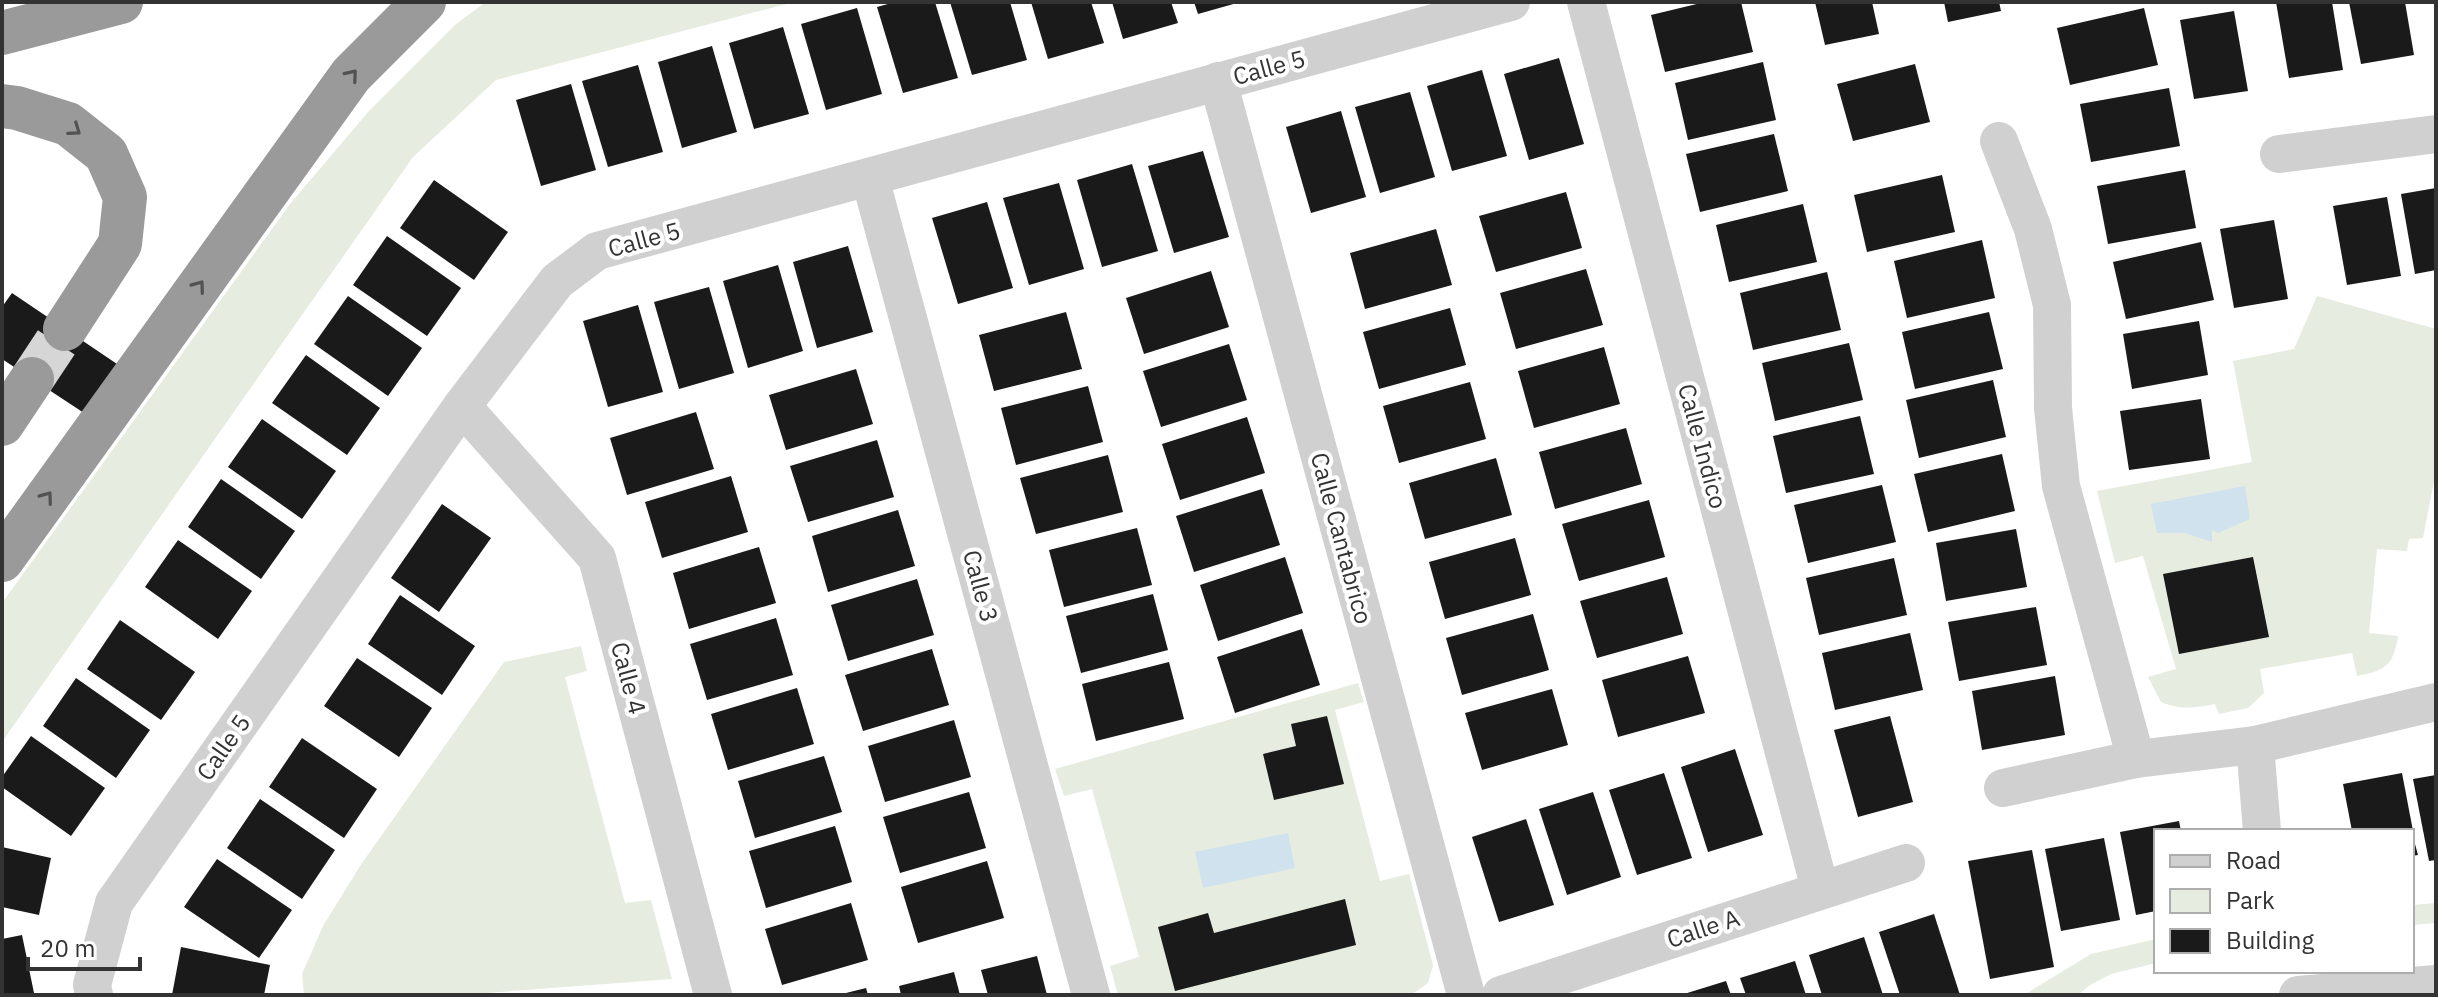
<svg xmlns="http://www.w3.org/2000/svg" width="2438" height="997" viewBox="0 0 2438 997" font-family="'IBM Plex Sans',sans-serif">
<rect width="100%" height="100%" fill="#fff"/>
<!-- green -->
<g fill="#e6ecdf">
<polygon points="486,2 794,2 496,80 413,157 2,742 2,603 290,204 369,111 456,24"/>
<path d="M2317,296L2436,329V471L2423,538L2409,539L2407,551L2377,549L2369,633L2398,636C2394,665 2385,671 2357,676L2352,653L2260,669L2264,693L2248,708L2219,714L2215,704C2195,708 2180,710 2161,702L2148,677L2176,669L2143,556L2115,563L2097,491L2252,462L2233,361L2294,349Z"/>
<polygon points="581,646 587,671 565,677 625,903 651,900 672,979 459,995 304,995 302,974 323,926 360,866 504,662"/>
<polygon points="1358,683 1364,702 1335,710 1380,881 1409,874 1433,965 1428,983 1411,995 1118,995 1110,966 1139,957 1092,789 1064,796 1055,769"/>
<polygon points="2436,903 2436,923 2412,925 2412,905"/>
<polygon points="2156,939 2156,963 2111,974 2090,985 2078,995 2024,995 2091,954"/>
</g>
<!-- water -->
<g fill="#cfe2ee">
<polygon points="2245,486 2250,519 2218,533 2212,530 2212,542 2184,533 2157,533 2151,504"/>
<polygon points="1288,833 1295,868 1203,888 1195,852"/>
</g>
<!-- building -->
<g fill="#1a1a1a">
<polygon points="895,2 935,2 958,78 903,93 877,7"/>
<polygon points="950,2 1010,2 1027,60 972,75"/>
<polygon points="1031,2 1091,2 1104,43 1048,59"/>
<polygon points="1112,2 1171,2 1178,23 1123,39"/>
<polygon points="1194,2 1236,2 1237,3 1198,14"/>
<polygon points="1705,2 1741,2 1753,52 1665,72 1651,15"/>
<polygon points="1815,2 1872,2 1879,34 1825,45"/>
<polygon points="1944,2 1999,2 2001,11 1948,22"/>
<polygon points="2276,2 2332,2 2343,70 2289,78"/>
<polygon points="2349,2 2405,2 2414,55 2361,64"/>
<polygon points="857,8 882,94 826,110 801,24"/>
<polygon points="2144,8 2158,65 2070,85 2057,28"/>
<polygon points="2234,11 2248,91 2194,99 2180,20"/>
<polygon points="783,27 809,114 754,129 729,43"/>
<polygon points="712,46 737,132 682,148 658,62"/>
<polygon points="1559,58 1584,144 1529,160 1504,74"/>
<polygon points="1763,62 1776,120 1688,140 1675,83"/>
<polygon points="1915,64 1930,122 1853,141 1837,84"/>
<polygon points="638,65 663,152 608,167 582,81"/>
<polygon points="1482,70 1507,156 1452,171 1427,86"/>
<polygon points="571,84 596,170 541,186 516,100"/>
<polygon points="2169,88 2180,146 2091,162 2080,104"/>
<polygon points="1410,92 1435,177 1380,193 1355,107"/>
<polygon points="1341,111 1366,197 1311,213 1286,127"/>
<polygon points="1774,134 1788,191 1700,212 1686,154"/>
<polygon points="1203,151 1229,237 1174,253 1148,166"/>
<polygon points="1132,164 1158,251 1102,267 1077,180"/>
<polygon points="2185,170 2196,228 2108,244 2097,186"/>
<polygon points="1942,175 1955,232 1867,252 1854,195"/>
<polygon points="434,180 508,232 474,280 400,228"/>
<polygon points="1059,183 1084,269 1029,285 1003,198"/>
<polygon points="2436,188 2436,270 2415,274 2401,194"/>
<polygon points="1566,192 1582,248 1496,272 1479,216"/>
<polygon points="2387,197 2401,276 2347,285 2333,206"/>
<polygon points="987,202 1013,288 958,304 932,218"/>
<polygon points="1803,204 1817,262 1729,282 1716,225"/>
<polygon points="2274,220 2288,299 2234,308 2220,229"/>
<polygon points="1436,229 1452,285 1365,309 1350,253"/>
<polygon points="387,236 461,288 427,336 353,285"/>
<polygon points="1982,240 1995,298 1907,318 1894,261"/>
<polygon points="2201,242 2214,300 2126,319 2113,262"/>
<polygon points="848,246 873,332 817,348 793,262"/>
<polygon points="778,265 803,351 748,368 723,281"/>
<polygon points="1586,269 1603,325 1516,349 1500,293"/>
<polygon points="1211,271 1229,327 1144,354 1126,298"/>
<polygon points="1827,272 1841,330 1753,350 1740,293"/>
<polygon points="709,287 734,373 679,389 654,302"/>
<polygon points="12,293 117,364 84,413 2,359 2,307"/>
<polygon points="348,296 422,348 388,396 314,344"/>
<polygon points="638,305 663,392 608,407 583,321"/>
<polygon points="1450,308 1466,365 1379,389 1363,332"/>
<polygon points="1066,312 1082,369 994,391 979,335"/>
<polygon points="1989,312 2003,369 1915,389 1902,332"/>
<polygon points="2199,321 2208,375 2132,389 2123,334"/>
<polygon points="1849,343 1863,400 1775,421 1762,363"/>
<polygon points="1229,344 1247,400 1161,427 1143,371"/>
<polygon points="1604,347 1620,404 1534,428 1518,371"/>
<polygon points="306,355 380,408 347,455 272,403"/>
<polygon points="856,369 873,424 786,450 769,395"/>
<polygon points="1993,380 2006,437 1919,458 1906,400"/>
<polygon points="1470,382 1486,439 1399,463 1383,406"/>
<polygon points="1088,386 1103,442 1016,465 1001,408"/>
<polygon points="2201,399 2210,459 2129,470 2120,411"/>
<polygon points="696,412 714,469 627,495 610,438"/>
<polygon points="1860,416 1874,474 1786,493 1773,436"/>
<polygon points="1247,417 1265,473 1180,500 1162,444"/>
<polygon points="262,419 336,471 302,519 228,467"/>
<polygon points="1626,428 1642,484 1555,509 1539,452"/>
<polygon points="877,440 894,497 808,522 790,466"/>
<polygon points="2002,454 2015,511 1928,532 1914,474"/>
<polygon points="1108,455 1123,512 1036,534 1020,478"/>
<polygon points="1496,458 1512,515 1425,539 1409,483"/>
<polygon points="731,476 748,532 662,558 645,502"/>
<polygon points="221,479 295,531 261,579 188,527"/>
<polygon points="1882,485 1896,542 1808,563 1794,505"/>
<polygon points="1262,489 1280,545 1194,572 1176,516"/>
<polygon points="1649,500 1665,557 1579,581 1562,524"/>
<polygon points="442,504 491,538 439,612 391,578"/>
<polygon points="898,510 915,566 828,592 812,536"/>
<polygon points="1137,528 1152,585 1064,607 1049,550"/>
<polygon points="2016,529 2027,587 1946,601 1936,543"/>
<polygon points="1515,538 1531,595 1445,619 1429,562"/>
<polygon points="178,540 252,591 218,639 145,587"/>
<polygon points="759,547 776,603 689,629 673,573"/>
<polygon points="1285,557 1303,613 1218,641 1200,585"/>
<polygon points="2253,557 2269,637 2179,654 2163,574"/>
<polygon points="1894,558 1907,615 1819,635 1806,578"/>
<polygon points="1667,577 1683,634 1597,658 1580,601"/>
<polygon points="917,579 934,635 848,661 831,605"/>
<polygon points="1153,594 1168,650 1081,673 1066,616"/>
<polygon points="400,595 475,646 442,695 368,644"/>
<polygon points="2036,607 2047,665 1959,681 1948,622"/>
<polygon points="1533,614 1549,670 1462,695 1446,638"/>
<polygon points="776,618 793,675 707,700 690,644"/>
<polygon points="120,620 195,672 161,720 87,669"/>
<polygon points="1302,629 1320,685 1235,713 1217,657"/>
<polygon points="1910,633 1923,690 1835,710 1822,653"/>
<polygon points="932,649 949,705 863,731 845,675"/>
<polygon points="1688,656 1705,713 1618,737 1602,680"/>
<polygon points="357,658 432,708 399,757 324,706"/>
<polygon points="1169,662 1184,719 1096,741 1082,684"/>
<polygon points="2055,676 2065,735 1982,750 1972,691"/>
<polygon points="76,678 150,730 116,778 43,726"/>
<polygon points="797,688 814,744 728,770 711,714"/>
<polygon points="1552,689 1568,745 1482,770 1465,713"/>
<polygon points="1327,716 1344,784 1274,800 1263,754 1296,746 1291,724"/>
<polygon points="1890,716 1913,802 1858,817 1834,730"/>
<polygon points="954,720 971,777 885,802 868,746"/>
<polygon points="31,736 105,788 71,836 2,787 2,777"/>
<polygon points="302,738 377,789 344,838 269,787"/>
<polygon points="1735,749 1763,835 1708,852 1681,767"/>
<polygon points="824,756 842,812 755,838 738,781"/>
<polygon points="1664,773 1692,858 1637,875 1609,790"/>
<polygon points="2402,773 2413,831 2352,831 2343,784"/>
<polygon points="2436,775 2436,860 2429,861 2413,779"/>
<polygon points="969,792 986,848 900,873 883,817"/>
<polygon points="1593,792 1621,877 1567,895 1539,809"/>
<polygon points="260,799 335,850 302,899 227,848"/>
<polygon points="1526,819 1554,905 1499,922 1472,837"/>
<polygon points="2179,821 2181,831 2156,831 2156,911 2136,915 2120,832"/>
<polygon points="835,826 852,882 766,908 749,851"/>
<polygon points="2412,833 2418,855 2412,856"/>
<polygon points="2104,838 2120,920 2061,931 2045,849"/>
<polygon points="2,847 51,858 39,915 2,907"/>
<polygon points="2032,850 2054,967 1990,979 1968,861"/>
<polygon points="217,859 292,910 259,958 184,907"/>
<polygon points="987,861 1004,918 918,943 901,887"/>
<polygon points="1345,899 1356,945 1175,991 1158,927 1208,913 1214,933"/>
<polygon points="851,903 868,960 782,985 765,929"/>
<polygon points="1934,914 1960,995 1900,995 1879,932"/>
<polygon points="22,935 34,993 2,995 2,939"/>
<polygon points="1864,937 1883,995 1822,995 1809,955"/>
<polygon points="181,947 270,965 264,995 172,995"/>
<polygon points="1037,956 1047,995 988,995 981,970"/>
<polygon points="1795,961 1806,995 1746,995 1740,978"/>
<polygon points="954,972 960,995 901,995 899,986"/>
<polygon points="1726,981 1731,995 1685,995 1684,994"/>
<polygon points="866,988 868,995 842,995 842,994"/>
</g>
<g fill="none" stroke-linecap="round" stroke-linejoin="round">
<!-- highway-tunnel -->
<polyline stroke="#d6d6d6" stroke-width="44" stroke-dasharray="44 22" stroke-linecap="butt" points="32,379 65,329"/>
<!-- minor -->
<g stroke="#d0d0d0" stroke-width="38">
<polyline points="1586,2 1820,889"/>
<polyline points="1218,81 1466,995"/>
<polyline points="1999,141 2033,229 2052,305 2053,408 2061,486 2136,759"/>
<polyline points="2279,154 2436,134"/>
<polyline points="870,178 1091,995"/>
<polyline points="462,406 597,558 713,995"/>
<polyline points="2255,745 2262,831"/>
<polyline points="2003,788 2136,759 2255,745 2436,702"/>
<polyline points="94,995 92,985 114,903 462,406 557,281 597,251 1511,2"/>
<polyline points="1501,995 1906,863"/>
<polyline points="2298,995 2436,984"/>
</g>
<!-- highway -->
<g stroke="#9a9a9a" stroke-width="44">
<polyline points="2,33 121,2"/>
<polyline points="2,106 17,108 68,124 106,154 125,197 120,244 65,329"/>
<polyline points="2,424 32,379"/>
<polyline points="2,560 351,75 424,2"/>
</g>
</g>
<!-- one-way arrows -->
<defs><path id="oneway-chevron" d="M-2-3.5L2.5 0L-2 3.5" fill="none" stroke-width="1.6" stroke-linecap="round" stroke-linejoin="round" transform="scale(2)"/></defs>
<g stroke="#525252">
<use href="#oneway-chevron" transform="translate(352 75) rotate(-50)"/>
<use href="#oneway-chevron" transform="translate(75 130) rotate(35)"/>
<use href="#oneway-chevron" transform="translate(199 286) rotate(-54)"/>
<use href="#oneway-chevron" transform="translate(47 497) rotate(-54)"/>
</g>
<g text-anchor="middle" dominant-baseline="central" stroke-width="8" stroke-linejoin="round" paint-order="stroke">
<!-- street labels -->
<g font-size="24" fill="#333" stroke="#fff">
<text transform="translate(1269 67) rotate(-15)">Calle 5</text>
<text transform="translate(644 239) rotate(-15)">Calle 5</text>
<text transform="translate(1703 446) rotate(75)">Calle Indico</text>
<text transform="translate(1342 538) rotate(75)">Calle Cantabrico</text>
<text transform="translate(981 586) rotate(75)">Calle 3</text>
<text transform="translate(629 678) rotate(75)">Calle 4</text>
<text transform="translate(223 747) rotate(-55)">Calle 5</text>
<text transform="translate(1703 928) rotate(-18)">Calle A</text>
</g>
</g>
<!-- border -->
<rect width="2438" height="997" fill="none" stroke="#333333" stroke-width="8"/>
<!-- legend -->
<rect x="2154" y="829" width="260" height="144" fill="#ffffff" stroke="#adadad" stroke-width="2"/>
<rect x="2170" y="855" width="40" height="12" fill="#d0d0d0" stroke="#adadad" stroke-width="2"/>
<text x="2226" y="869" font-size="24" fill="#333333">Road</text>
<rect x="2170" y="889" width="40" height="24" fill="#e6ecdf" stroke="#adadad" stroke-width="2"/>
<text x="2226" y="909" font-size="24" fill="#333333">Park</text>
<rect x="2170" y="929" width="40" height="24" fill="#1a1a1a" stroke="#adadad" stroke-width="2"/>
<text x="2226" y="949" font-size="24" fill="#333333">Building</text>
<!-- scale -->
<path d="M28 957v12h112v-12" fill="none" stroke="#333333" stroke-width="4"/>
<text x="40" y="957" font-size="24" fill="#333333" stroke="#ffffff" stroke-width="6" paint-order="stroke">20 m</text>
</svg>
